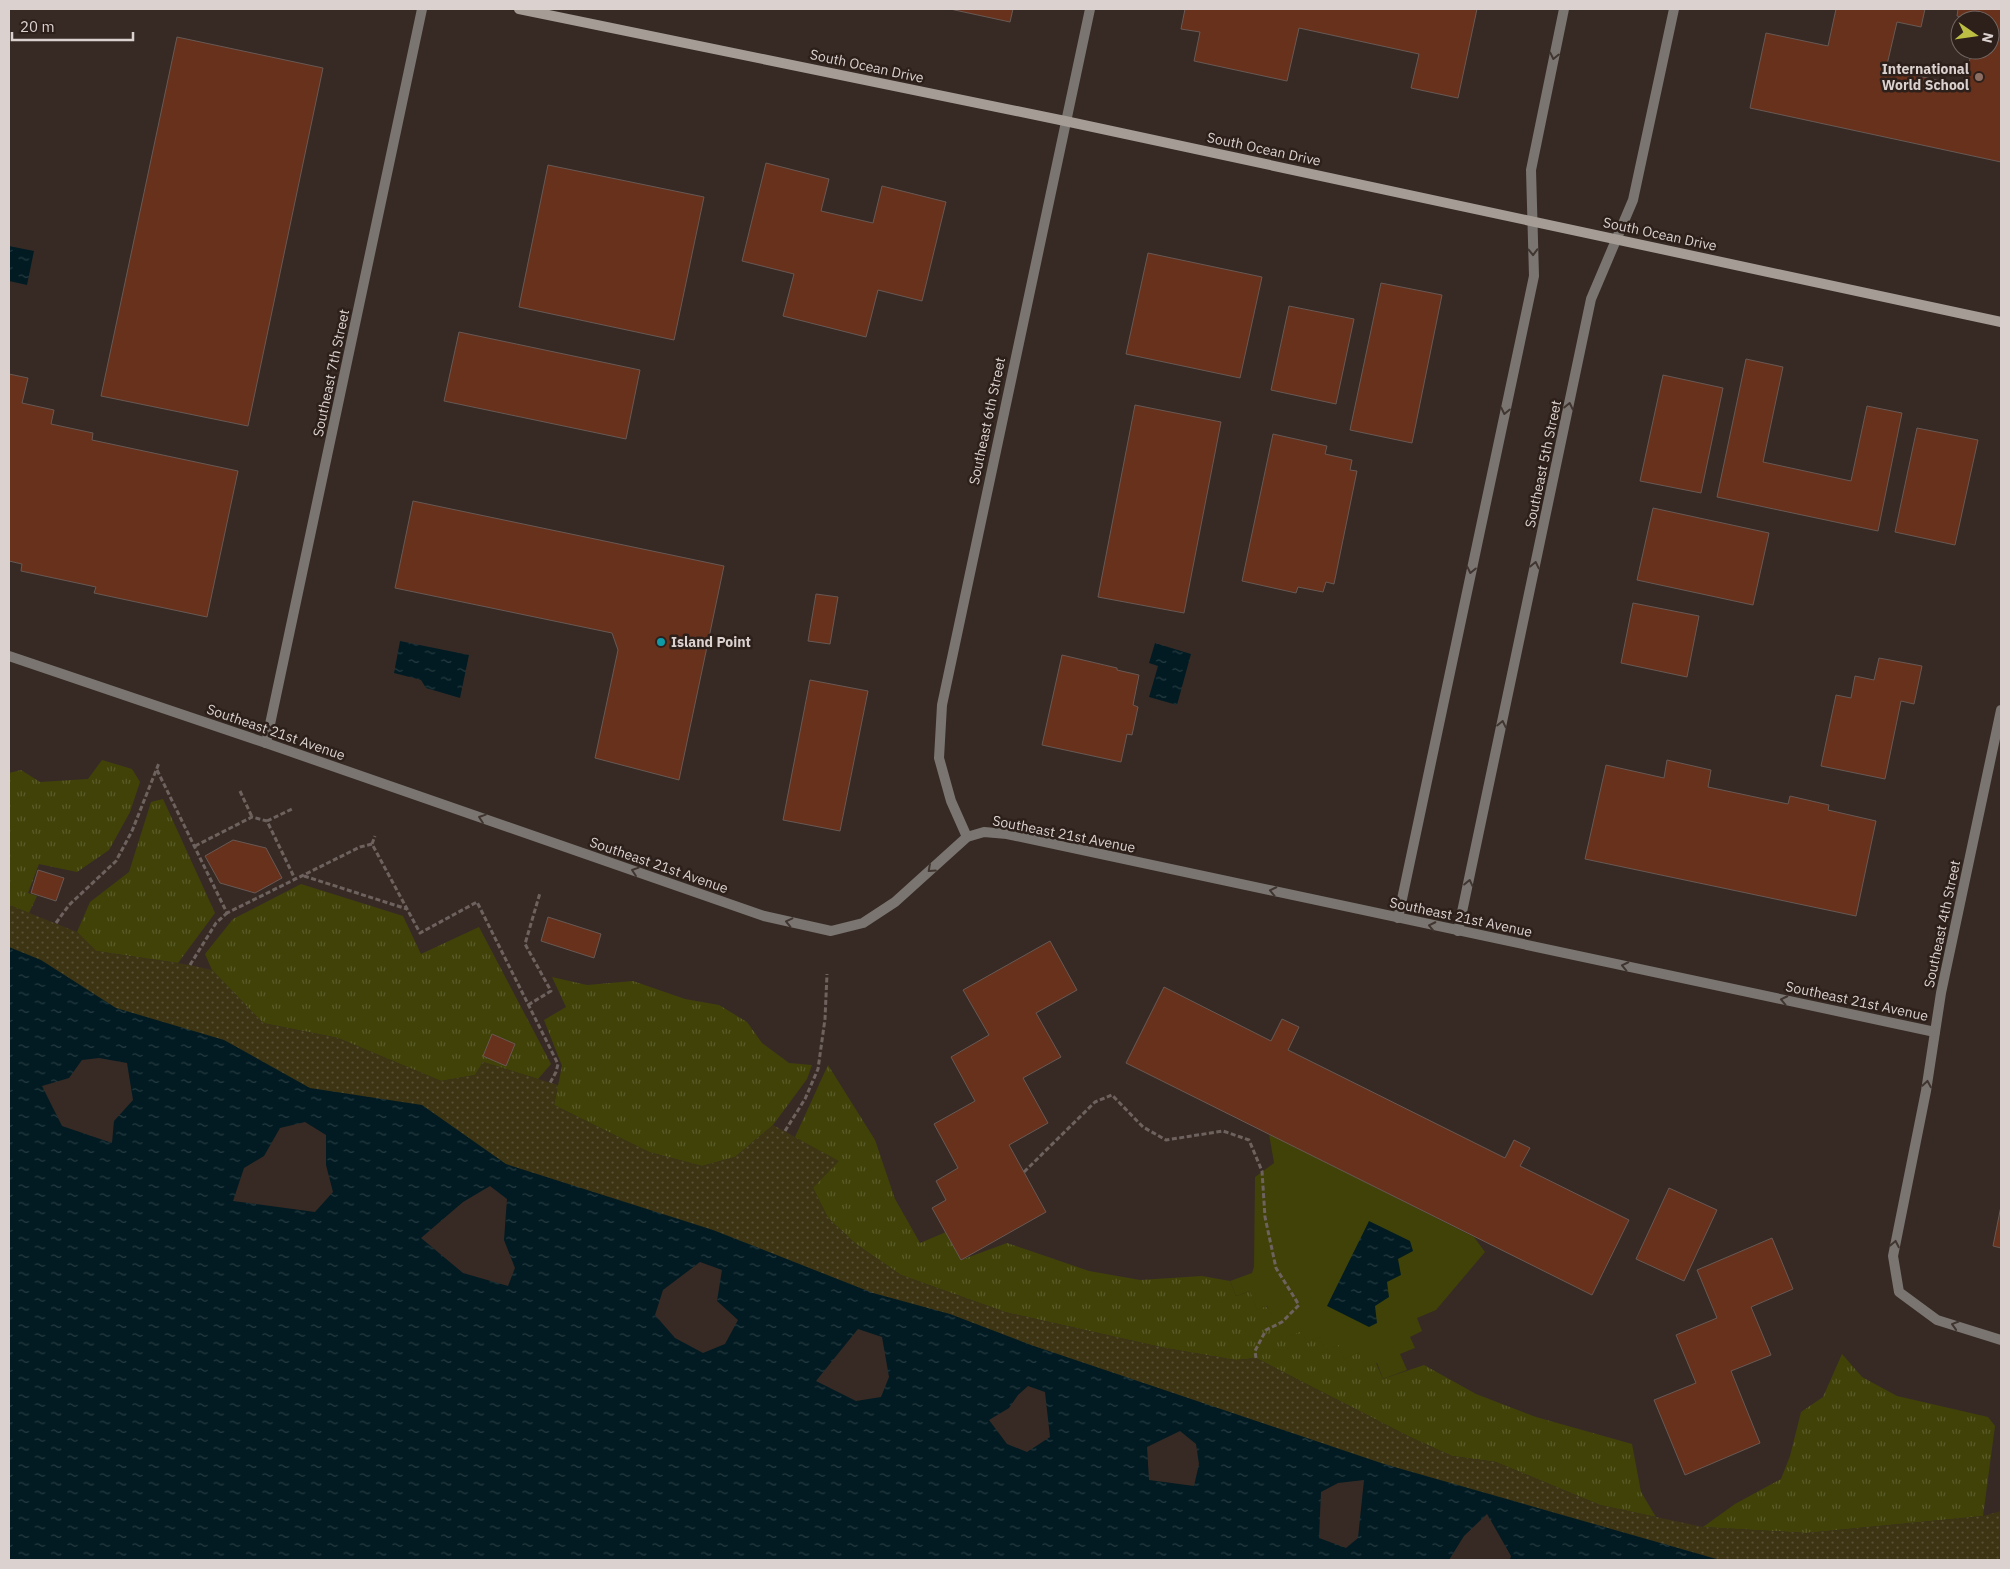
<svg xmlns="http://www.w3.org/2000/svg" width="2010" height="1569" viewBox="0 0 2010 1569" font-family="'IBM Plex Sans',sans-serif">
<defs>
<pattern id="grass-tufts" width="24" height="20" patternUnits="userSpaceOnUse" patternTransform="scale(1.25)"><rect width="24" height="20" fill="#404208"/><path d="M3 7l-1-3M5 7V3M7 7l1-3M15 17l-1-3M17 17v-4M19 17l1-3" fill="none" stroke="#5b5c2b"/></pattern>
<pattern id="sand-dots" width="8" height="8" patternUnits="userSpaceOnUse" patternTransform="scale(1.25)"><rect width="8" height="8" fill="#3d3414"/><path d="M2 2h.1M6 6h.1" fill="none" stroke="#585035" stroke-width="1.8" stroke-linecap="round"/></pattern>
<pattern id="water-ripples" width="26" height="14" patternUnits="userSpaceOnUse" patternTransform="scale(1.25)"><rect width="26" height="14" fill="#021b22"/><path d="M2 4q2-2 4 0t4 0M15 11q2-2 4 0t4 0" fill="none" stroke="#263b41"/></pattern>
</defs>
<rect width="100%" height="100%" fill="#372a25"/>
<!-- grass -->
<g fill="url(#grass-tufts)">
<polygon points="102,760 132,769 140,782 130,812 109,850 77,872 39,864 28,893 37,896 29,913 9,905 9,773 21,770 40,782 88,779"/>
<polygon points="163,799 215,913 178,963 96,951 77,932 90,902 129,872 151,802"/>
<polygon points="301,884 403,916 421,954 479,927 551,1064 538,1079 483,1062 475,1075 441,1081 338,1038 263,1023 212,970 205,954 233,919"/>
<polygon points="552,977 587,985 633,981 685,999 719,1005 747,1022 762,1043 789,1063 812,1065 807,1079 773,1125 735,1157 702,1166 649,1152 554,1105 562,1066 544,1020 566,1007"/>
<polygon points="828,1065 875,1140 895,1199 920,1243 946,1232 961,1260 1007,1243 1089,1271 1140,1280 1202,1276 1230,1281 1236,1296 1250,1291 1282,1322 1359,1353 1376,1363 1383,1379 1424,1365 1476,1394 1536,1417 1632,1444 1641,1492 1656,1517 1600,1505 1496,1462 1452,1456 1410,1437 1256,1358 1236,1360 1165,1348 1005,1312 901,1275 856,1244 828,1218 813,1188 795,1137"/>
<polygon points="1842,1354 1862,1377 1897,1396 1988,1417 1995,1426 1983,1516 1806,1533 1703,1527 1735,1504 1781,1479 1790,1456 1801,1412 1823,1397"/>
</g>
<!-- sand -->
<polygon fill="url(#sand-dots)" points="9,905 77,932 96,951 190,965 212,970 263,1023 338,1038 441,1081 475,1075 483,1062 558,1085 554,1105 649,1152 702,1166 735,1157 773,1125 839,1161 813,1188 828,1218 856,1244 901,1275 1005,1312 1165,1348 1236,1360 1256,1358 1410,1437 1452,1456 1496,1462 1600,1505 1703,1527 1806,1533 1983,1516 2001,1511 2001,1560 9,1560"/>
<!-- pitch -->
<polygon fill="#404208" points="1269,1134 1474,1237 1485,1252 1436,1310 1417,1318 1422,1331 1410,1337 1415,1348 1400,1354 1407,1370 1383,1379 1377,1363 1365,1368 1359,1353 1344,1359 1339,1345 1325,1350 1320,1337 1307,1343 1302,1331 1287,1337 1282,1322 1274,1322 1267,1306 1257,1310 1250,1291 1236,1296 1230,1281 1252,1273 1254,1267 1255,1177 1274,1163"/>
<!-- water -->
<g fill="url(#water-ripples)">
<polygon points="9,246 34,251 27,285 9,281"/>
<polygon points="400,641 469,655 460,698 426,688 421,680 394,673"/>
<polygon points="1155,643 1191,654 1177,705 1149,697 1158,666 1149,663"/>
<polygon points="9,947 41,960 116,1008 224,1040 310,1088 422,1105 506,1164 713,1230 873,1293 950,1314 1031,1345 1384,1464 1720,1560 9,1560"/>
<polygon points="1369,1221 1410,1241 1413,1251 1398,1259 1401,1275 1387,1282 1389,1297 1375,1306 1377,1323 1369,1327 1327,1306"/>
</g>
<!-- pier -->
<g fill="#372a25">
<polygon points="99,1058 127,1063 133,1100 114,1121 112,1143 62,1126 42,1086 69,1078 82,1060"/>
<polygon points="305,1122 326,1135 326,1165 333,1192 315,1212 233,1201 244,1168 264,1156 280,1128"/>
<polygon points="490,1186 507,1199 504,1240 515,1268 508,1286 463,1273 421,1238 463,1202"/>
<polygon points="700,1262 722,1270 717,1301 738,1320 725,1344 703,1353 675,1338 655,1315 663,1290"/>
<polygon points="858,1329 882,1337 889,1377 881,1397 856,1401 816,1381"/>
<polygon points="1028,1386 1045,1392 1050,1437 1027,1452 1007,1444 989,1420 1009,1408 1018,1395"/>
<polygon points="1180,1431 1196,1444 1199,1464 1194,1486 1149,1480 1147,1447"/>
<polygon points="1364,1480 1358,1538 1346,1548 1319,1538 1321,1492 1338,1483"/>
<polygon points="1487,1514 1511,1556 1510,1560 1449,1560 1464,1536"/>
</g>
<!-- building -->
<g fill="#68311c" stroke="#685954">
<polygon points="950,9 1013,9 1010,22"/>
<polygon points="1185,9 1477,9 1458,98 1411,88 1419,54 1299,28 1287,81 1194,61 1200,32 1181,29"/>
<polygon points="1836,9 1925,9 1921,27 1897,22 1886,69 1964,86 1971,54 1980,57 1982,50 1990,50 1990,20 1973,20 1957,16 1958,9 2001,9 2001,162 1750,108 1766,33 1828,46"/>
<polygon points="177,37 323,68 248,426 101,396"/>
<polygon points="766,163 829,179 821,211 873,223 882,186 946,202 922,301 878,290 866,337 783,316 794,274 742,261"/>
<polygon points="548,165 704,197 674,340 519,307"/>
<polygon points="1148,253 1262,277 1240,378 1126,354"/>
<polygon points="1381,283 1442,295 1412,443 1350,430"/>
<polygon points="1289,306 1354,319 1336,404 1271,390"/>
<polygon points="459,332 640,370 626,439 444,401"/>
<polygon points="1746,359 1783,367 1763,462 1851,481 1867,406 1902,413 1878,531 1717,497"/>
<polygon points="9,374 28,378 22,403 54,410 51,424 93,433 92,440 238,471 207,617 94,593 96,587 21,571 22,564 9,561"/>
<polygon points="1663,375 1723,388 1701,493 1640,481"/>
<polygon points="1135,405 1221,422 1184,613 1098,597"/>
<polygon points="1917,428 1978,440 1955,545 1895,532"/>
<polygon points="1273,434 1327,446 1325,454 1352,460 1350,470 1357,471 1334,584 1326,582 1323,592 1298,587 1296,593 1242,581"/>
<polygon points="413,501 724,566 679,780 595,758 618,650 612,633 395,588"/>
<polygon points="1653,508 1769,533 1753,605 1637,580"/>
<polygon points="816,594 838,597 830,644 808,641"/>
<polygon points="1633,603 1699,616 1687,677 1621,663"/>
<polygon points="1062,655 1117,668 1117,670 1139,675 1133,705 1138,707 1132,735 1127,734 1121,762 1042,745"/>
<polygon points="1879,658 1922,666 1914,704 1901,701 1885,779 1821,766 1836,695 1851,698 1855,676 1874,680"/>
<polygon points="810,680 868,691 840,831 783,820"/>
<polygon points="1667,760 1711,770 1708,787 1788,804 1790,796 1829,805 1828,810 1876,821 1856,916 1585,859 1606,765 1664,778"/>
<polygon points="233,840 266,848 282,878 255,893 220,883 205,856"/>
<polygon points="38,870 64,878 56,901 31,893"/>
<polygon points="548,917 601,934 594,958 541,941"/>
<polygon points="1050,941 1077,990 1036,1013 1061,1057 1023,1078 1048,1123 1009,1145 1046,1212 961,1260 932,1208 946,1200 936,1181 958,1168 934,1124 975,1101 951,1057 989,1035 963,990"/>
<polygon points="1164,987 1271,1041 1282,1019 1299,1027 1288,1050 1505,1158 1514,1140 1530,1148 1520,1166 1629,1220 1592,1295 1126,1063"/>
<polygon points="492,1034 515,1044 506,1066 483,1056"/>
<polygon points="1669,1188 1717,1210 1684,1281 1636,1259"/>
<polygon points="2001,1206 2001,1248 1993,1246"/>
<polygon points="1772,1238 1793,1289 1751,1307 1771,1355 1731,1371 1760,1443 1685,1475 1654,1400 1696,1383 1676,1335 1717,1318 1697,1270"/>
</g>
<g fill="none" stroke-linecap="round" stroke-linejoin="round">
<!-- path -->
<g stroke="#6e625e" stroke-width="3" stroke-dasharray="5 2.5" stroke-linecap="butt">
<polyline points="157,770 227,913 360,847 372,844 420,933 477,902 558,1064 556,1072 550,1083"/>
<polyline points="240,791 252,817"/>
<polyline points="267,821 292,809"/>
<polyline points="372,844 375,836"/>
<polyline points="195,846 252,817 267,821 295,879"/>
<polyline points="304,876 407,909"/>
<polyline points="56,923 69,905 116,861 132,831 159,763"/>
<polyline points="190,965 216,923 227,913"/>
<polyline points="528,1005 551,991 525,944 540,893"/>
<polyline points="785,1131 805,1099 818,1069 825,1019 827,974"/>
<polyline points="1024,1172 1095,1102 1112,1095 1143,1127 1166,1140 1223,1131 1249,1140 1262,1171 1265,1217 1276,1268 1299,1305 1282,1322 1266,1330 1255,1351 1256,1358"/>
</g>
<!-- minor -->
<g stroke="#7a7570" stroke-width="10">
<polyline points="9,656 266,743 764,916 831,931 863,923 895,902 967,837 984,832 1007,834 1935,1032"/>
<polyline points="2001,710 1941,993 1926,1091 1893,1256 1899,1292 1937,1320 2001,1340"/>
<polyline points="266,743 422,9"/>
<polyline points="967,837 951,801 939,758 942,705 1090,9"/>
<polyline points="1398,918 1534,276 1531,170 1564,9"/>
<polyline points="1458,931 1591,299 1633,200 1674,9"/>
</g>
<!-- secondary -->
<polyline stroke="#a59d95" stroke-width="10" points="519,9 1065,121 2001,322"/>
</g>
<!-- one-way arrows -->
<defs><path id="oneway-chevron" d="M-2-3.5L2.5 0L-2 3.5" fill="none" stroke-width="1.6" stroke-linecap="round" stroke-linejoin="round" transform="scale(1.25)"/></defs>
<g stroke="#403530">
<use href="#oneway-chevron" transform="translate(1554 56) rotate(102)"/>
<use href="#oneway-chevron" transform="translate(1533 252) rotate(89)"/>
<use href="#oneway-chevron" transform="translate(1569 406) rotate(-78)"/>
<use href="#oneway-chevron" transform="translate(1505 411) rotate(102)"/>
<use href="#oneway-chevron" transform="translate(1535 565) rotate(-78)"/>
<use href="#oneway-chevron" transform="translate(1471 570) rotate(102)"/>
<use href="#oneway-chevron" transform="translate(1502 724) rotate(-78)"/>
<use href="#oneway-chevron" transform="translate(482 818) rotate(-161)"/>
<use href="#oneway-chevron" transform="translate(931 869) rotate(138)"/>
<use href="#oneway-chevron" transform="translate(635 871) rotate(-161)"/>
<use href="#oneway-chevron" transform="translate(1469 883) rotate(-78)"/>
<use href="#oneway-chevron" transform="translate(1273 891) rotate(-168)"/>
<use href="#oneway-chevron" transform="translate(789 922) rotate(-167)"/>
<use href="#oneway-chevron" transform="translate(1432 926) rotate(-168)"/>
<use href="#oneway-chevron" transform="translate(1625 966) rotate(-168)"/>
<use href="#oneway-chevron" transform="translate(1784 1000) rotate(-168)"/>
<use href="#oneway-chevron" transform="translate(1927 1084) rotate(-81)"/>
<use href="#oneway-chevron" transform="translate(1895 1244) rotate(-79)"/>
<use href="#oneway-chevron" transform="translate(1955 1325) rotate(-163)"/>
</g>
<!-- markers -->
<circle fill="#8d6e63" stroke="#2d201b" stroke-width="2" cx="1979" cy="77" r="5"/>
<circle fill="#0f9aa8" stroke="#2d201b" stroke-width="2" cx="661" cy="642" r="5"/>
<g text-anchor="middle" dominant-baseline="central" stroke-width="5" stroke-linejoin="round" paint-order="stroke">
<!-- street labels -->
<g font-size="14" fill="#dbd2cf" stroke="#2d201b">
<text transform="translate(867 66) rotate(12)">South Ocean Drive</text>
<text transform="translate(1264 149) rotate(12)">South Ocean Drive</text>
<text transform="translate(1660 234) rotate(12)">South Ocean Drive</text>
<text transform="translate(331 373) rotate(-78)">Southeast 7th Street</text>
<text transform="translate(987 421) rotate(-78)">Southeast 6th Street</text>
<text transform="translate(1543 464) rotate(-78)">Southeast 5th Street</text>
<text transform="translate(276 732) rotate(19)">Southeast 21st Avenue</text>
<text transform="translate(1064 834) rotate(11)">Southeast 21st Avenue</text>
<text transform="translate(659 865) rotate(19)">Southeast 21st Avenue</text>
<text transform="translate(1461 917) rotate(12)">Southeast 21st Avenue</text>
<text transform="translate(1942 924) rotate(-78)">Southeast 4th Street</text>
<text transform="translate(1857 1001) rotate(12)">Southeast 21st Avenue</text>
</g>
<!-- poi labels -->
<g font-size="14" font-weight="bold" fill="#dbd2cf" stroke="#2d201b" text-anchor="end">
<text x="1969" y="69">International<tspan x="1969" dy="16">World School</tspan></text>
<text x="671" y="642" text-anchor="start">Island Point</text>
</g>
</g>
<!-- border -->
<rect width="2010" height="1569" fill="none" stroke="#dbd2cf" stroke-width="20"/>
<!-- north arrow -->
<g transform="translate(1975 35) rotate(103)"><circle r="24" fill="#2d201b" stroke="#736763"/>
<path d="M0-4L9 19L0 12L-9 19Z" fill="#bcbf44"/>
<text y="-8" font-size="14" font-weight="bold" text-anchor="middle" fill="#dbd2cf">N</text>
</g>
<!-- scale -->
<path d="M12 32v8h121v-8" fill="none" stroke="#dbd2cf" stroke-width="2.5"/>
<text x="20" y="32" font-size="15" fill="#dbd2cf" stroke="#2d201b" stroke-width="4" paint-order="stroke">20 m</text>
</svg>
